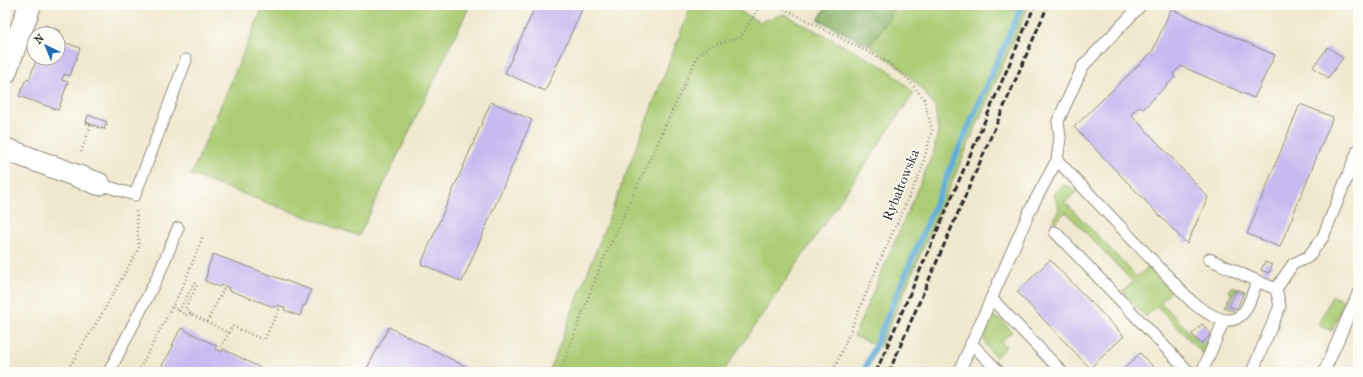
<svg xmlns="http://www.w3.org/2000/svg" width="1363" height="377" viewBox="0 0 1363 377" font-family="'IM FELL French Canon',serif">
<rect width="100%" height="100%" fill="#fdfcf7"/>
<filter id="ink" filterUnits="userSpaceOnUse"><feTurbulence type="fractalNoise" baseFrequency=".025" numOctaves="2"/><feDisplacementMap in="SourceGraphic" scale="8" xChannelSelector="R" yChannelSelector="G"/><feConvolveMatrix kernelMatrix="1 2 1 2 8 2 1 2 1" color-interpolation-filters="sRGB"/></filter>
<filter id="wash" filterUnits="userSpaceOnUse"><feTurbulence type="fractalNoise" baseFrequency=".012" numOctaves="4" result="noise"/><feDisplacementMap in="SourceGraphic" scale="16" xChannelSelector="R" yChannelSelector="G"/><feGaussianBlur stdDeviation="0.9" result="paint"/><feColorMatrix in="noise" values="0 0 0 0 0 0 0 0 0 0 0 0 0 0 0 0 0 1.4 0 .05"/><feComposite in="paint" operator="in"/></filter>
<g filter="url(#wash)">
<rect width="100%" height="100%" fill="#f0e8ce"/>
<!-- green -->
<g fill="#accc74" stroke="#6c7c50">
<polygon points="264,5 470,5 359,236 191,175"/>
<polygon points="697,5 728,5 760,22 784,14 889,70 914,93 723,372 549,372 689,11"/>
<polygon points="898,5 1029,5 880,347 854,336 934,151 938,131 935,107 922,89 903,70 870,46"/>
<polygon points="1063,185 1069,186 1076,192 1065,202 1137,277 1148,267 1171,291 1161,302 1201,344 1211,333 1203,354 1157,306 1146,317 1122,292 1133,282 1066,212 1051,226 1059,209 1054,194"/>
<polygon points="1232,286 1245,291 1244,292 1236,289 1229,306 1237,309 1235,310 1226,306 1232,293 1229,292"/>
<polygon points="1332,296 1344,301 1332,331 1318,325"/>
<path d="M1358,310V335C1352,326 1354,319 1358,310Z"/>
<path d="M991,317C1000,316 1006,326 1012,332L1001,341L1006,347L996,357C979,340 984,338 991,317Z"/>
</g>
<!-- forest -->
<polygon fill="#89b066" stroke="#5a6e48" points="827,5 898,5 870,46 818,20"/>
<g fill="none" stroke-linecap="round" stroke-linejoin="round">
<!-- stream -->
<polyline stroke="#5facd8" stroke-width="6" points="864,372 956,155 1022,5"/>
</g>
<g id="blocks">
<!-- building -->
<g fill="#c8baf0">
<polygon points="536,5 584,5 545,91 505,73"/>
<polygon points="1171,9 1275,55 1254,98 1181,66 1173,74 1175,77 1143,109 1140,106 1131,114 1208,197 1187,244 1074,127 1152,52"/>
<polygon points="45,25 61,31 58,37 58,34 42,34"/>
<polygon points="58,40 80,48 70,76 64,74 62,80 68,82 58,110 19,96 26,79 29,80 36,60 32,58 58,58"/>
<polygon points="1328,47 1343,58 1328,78 1313,67"/>
<polygon points="491,102 532,120 462,282 421,264"/>
<polygon points="1300,104 1333,117 1280,247 1247,234"/>
<polygon points="88,115 107,122 104,129 86,122"/>
<polygon points="213,254 311,290 305,306 303,305 300,316 284,310 285,308 281,306 277,305 276,307 274,307 228,290 229,288 225,286 221,285 220,287 205,281 208,270 207,270"/>
<polygon points="1050,260 1124,336 1090,368 1017,292"/>
<polygon points="1265,262 1272,265 1269,273 1261,270"/>
<polygon points="1237,289 1244,292 1237,309 1229,306"/>
<polygon points="1202,324 1211,334 1201,344 1192,334"/>
<polygon points="389,327 476,372 365,372"/>
<polygon points="181,328 217,346 215,349 222,352 223,349 269,372 165,372 160,369 174,345 172,345"/>
<polygon points="1140,353 1158,372 1121,372"/>
</g>
</g>
</g>
<g filter="url(#ink)">
<use href="#blocks" fill-opacity="0" stroke="#8e8a7c" stroke-width="1"/>
<g fill="none" stroke-linecap="round" stroke-linejoin="round">
<!-- lane casing -->
<g stroke="#8e8a7c" stroke-width="13">
<g id="lane">
<path d="M1141,5L1083,66L1058,121L1060,138L1057,160L1193,303C1205,312 1229,330 1243,313C1250,305 1253,291 1257,281L1276,289"/>
<polyline points="99,184 135,195 186,60"/>
<polyline points="1055,232 1188,371 1192,372"/>
<polyline points="1209,259 1257,281"/>
<polyline points="991,298 1062,372"/>
<polyline points="971,343 999,372"/>
<polyline points="109,372 159,274 178,228"/>
<polyline points="959,372 1031,208 1057,160"/>
<polyline points="1202,372 1224,320"/>
<polyline points="1252,372 1280,306 1276,289 1293,264 1308,257 1323,237 1358,150"/>
<polyline points="1324,372 1358,294"/>
</g>
</g>
<!-- street casing -->
<g stroke="#8e8a7c" stroke-width="24">
<g id="street">
<polyline points="5,73 30,5"/>
<polyline points="5,149 99,184"/>
</g>
</g>
<!-- path -->
<g stroke="#8e8a7c" stroke-width="2.5" stroke-dasharray="1 3" stroke-linecap="butt">
<polyline points="777,5 887,62 908,79 924,99 932,130 921,171 881,258 833,372"/>
<polyline points="86,123 104,130 108,123"/>
<polyline points="81,152 91,125"/>
<polyline points="172,307 187,315 191,314"/>
<polyline points="179,311 194,283 197,285 185,309 189,311 191,314 229,333 219,350"/>
<polyline points="207,322 225,286"/>
<polyline points="229,333 232,326 264,340 281,306"/>
<polyline points="66,372 100,317 139,248 136,210"/>
<polyline points="138,372 183,286 203,236"/>
<polyline points="560,372 600,267 698,55 710,46 741,37 760,5"/>
</g>
<!-- lane -->
<use href="#lane" stroke="#fff" stroke-width="11"/>
<!-- street -->
<use href="#street" stroke="#fff" stroke-width="22"/>
<!-- rail -->
<g stroke="#2b2b2b" stroke-width="3" stroke-dasharray="6 3" stroke-linecap="butt">
<polyline points="876,372 1035,5"/>
<polyline points="889,372 1048,5"/>
</g>
</g>
</g>
<g text-anchor="middle" dominant-baseline="central" stroke-width="3" stroke-linejoin="round" paint-order="stroke">
<!-- street labels -->
<g font-size="14" fill="#2b2b2b" stroke="#fdfcf7">
<text transform="translate(901 185) rotate(-68)">Rybałtowska</text>
</g>
</g>
<!-- margin -->
<rect width="1363" height="377" fill="none" stroke="#fdfcf7" stroke-width="20"/>
<!-- north arrow -->
<g transform="translate(46 46) rotate(317)"><circle r="19" fill="#fdfcf7" stroke="#a9a8a5"/>
<path d="M0-3L7 15L0 10L-7 15Z" fill="#1f6fb2"/>
<text y="-6" font-size="11" font-weight="bold" text-anchor="middle" fill="#2b2b2b">N</text>
</g>
</svg>
